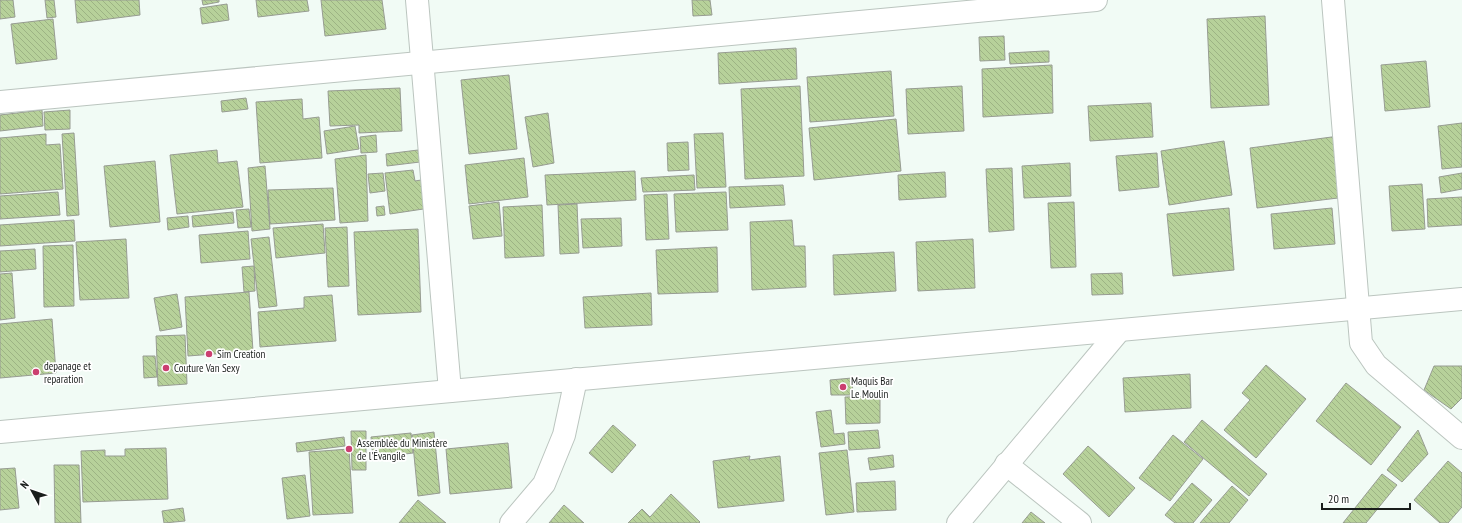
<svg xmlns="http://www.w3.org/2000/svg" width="1462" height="523" viewBox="0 0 1462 523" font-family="'PT Sans Narrow',sans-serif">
<defs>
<pattern id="building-back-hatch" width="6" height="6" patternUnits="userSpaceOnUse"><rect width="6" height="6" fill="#b7d19a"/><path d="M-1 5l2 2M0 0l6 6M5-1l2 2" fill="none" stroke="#9db384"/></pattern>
</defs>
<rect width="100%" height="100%" fill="#f1fbf5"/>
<!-- building -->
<g fill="url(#building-back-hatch)" stroke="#979c92">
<polygon points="0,0 13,0 15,17 0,19"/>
<polygon points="45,0 54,0 56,17 47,18"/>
<polygon points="75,0 139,0 140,15 77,23"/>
<polygon points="202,0 219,0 219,2 203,5"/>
<polygon points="256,0 307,0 309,11 258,17"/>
<polygon points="321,0 382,0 386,29 325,36"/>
<polygon points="692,0 710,0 712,15 693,16"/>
<polygon points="227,4 229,20 202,24 200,8"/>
<polygon points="1265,16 1269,105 1211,108 1207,19"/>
<polygon points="53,19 57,59 16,64 11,24"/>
<polygon points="1004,36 1005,60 980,61 979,37"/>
<polygon points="796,48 797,79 719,84 718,53"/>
<polygon points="1044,51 1049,51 1049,62 1010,64 1009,53"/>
<polygon points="1426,61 1430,107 1385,111 1381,65"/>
<polygon points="1052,65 1053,113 983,117 982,69"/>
<polygon points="891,71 894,116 810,122 807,77"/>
<polygon points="509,75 517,149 469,154 461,80"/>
<polygon points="800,86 804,176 745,179 741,89"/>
<polygon points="962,86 964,131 908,134 906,89"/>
<polygon points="400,88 402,131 359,133 359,125 330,126 328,91"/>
<polygon points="246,98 248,109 222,112 221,101"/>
<polygon points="302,99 303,119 319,117 322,158 260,163 256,102"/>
<polygon points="1151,103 1153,137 1090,141 1088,106"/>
<polygon points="42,110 43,126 0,131 0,115"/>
<polygon points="70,110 70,129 45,130 44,112"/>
<polygon points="548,113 554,163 533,167 525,117"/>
<polygon points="896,119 901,171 814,180 809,128"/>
<polygon points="1462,123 1462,167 1442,169 1438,126"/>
<polygon points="355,126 359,149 327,154 324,131"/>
<polygon points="74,133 79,215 67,216 62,134"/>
<polygon points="723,133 726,187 697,188 694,134"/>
<polygon points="46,134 46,145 60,144 63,189 0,194 0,138"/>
<polygon points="376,135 377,152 361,153 360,137"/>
<polygon points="1339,136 1346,197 1257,208 1250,148"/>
<polygon points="1224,141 1232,195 1169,205 1161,151"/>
<polygon points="688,142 689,170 668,171 667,143"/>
<polygon points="217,150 218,163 237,161 243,207 177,214 170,155"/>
<polygon points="418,150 420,162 387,166 386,154"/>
<polygon points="1157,153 1159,187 1119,191 1116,156"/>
<polygon points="366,155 368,221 340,223 335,159"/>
<polygon points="524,158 528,197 469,204 465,165"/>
<polygon points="155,161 160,222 110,227 104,166"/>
<polygon points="1070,163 1071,196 1024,198 1022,166"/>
<polygon points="265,166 270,229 252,231 248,168"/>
<polygon points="1012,168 1014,230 989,232 986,169"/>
<polygon points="413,170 415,181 427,179 430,208 390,214 385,173"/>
<polygon points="635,171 636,200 547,205 545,175"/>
<polygon points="945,172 946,197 899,200 898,175"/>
<polygon points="383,173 385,191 370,193 368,174"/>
<polygon points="1462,173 1462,189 1441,193 1439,177"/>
<polygon points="694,175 695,190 643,192 641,178"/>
<polygon points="1422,184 1425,229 1392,231 1389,186"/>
<polygon points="783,185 785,205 730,208 729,187"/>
<polygon points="333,188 335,220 270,224 268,190"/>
<polygon points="58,192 60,215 0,219 0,196"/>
<polygon points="726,192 728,230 676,232 674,194"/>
<polygon points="667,194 669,239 646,240 644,195"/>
<polygon points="1462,197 1462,225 1428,227 1427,199"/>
<polygon points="499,202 502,236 473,239 469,206"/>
<polygon points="1074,202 1076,267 1051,268 1048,203"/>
<polygon points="577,204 579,253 560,254 558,205"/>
<polygon points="542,205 544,256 505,258 503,207"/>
<polygon points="384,206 385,215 377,216 376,207"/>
<polygon points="1229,208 1234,270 1173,276 1167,214"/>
<polygon points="1332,208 1335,244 1274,249 1271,214"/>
<polygon points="249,209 251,227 238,228 236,210"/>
<polygon points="233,212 234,223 193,227 192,216"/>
<polygon points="188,216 189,227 168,230 167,218"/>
<polygon points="621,218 622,246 583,248 581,219"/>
<polygon points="74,220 75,241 0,246 0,225"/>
<polygon points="792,220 794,246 805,246 806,287 752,290 750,222"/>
<polygon points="323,224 325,253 276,258 273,228"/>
<polygon points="347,227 349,286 328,287 325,228"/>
<polygon points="418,229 421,312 358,315 354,232"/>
<polygon points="248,231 250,259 201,263 199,235"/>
<polygon points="269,237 277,306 259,308 251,239"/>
<polygon points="126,239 129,298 80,300 76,242"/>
<polygon points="973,239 975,288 918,291 916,242"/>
<polygon points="73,245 74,306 44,307 43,246"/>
<polygon points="717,247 718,292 658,294 656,250"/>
<polygon points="35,249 36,269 0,272 0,251"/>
<polygon points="894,252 896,291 834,295 833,255"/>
<polygon points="254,266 255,291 244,292 242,267"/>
<polygon points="12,273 15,318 0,320 0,274"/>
<polygon points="1122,273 1123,294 1092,295 1091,274"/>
<polygon points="249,292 253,351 188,356 185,297"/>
<polygon points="651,293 652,325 585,328 583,297"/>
<polygon points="177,294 182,327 160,331 154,298"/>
<polygon points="332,295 336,341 260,347 258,312 304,308 304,297"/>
<polygon points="52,319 56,373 0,378 0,324"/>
<polygon points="185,335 187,384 158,386 156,336"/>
<polygon points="143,356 155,356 157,377 144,378"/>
<polygon points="1266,365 1306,399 1256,458 1224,430 1250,400 1242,393"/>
<polygon points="1434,366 1462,366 1462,398 1451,409 1424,390"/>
<polygon points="1190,374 1191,408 1125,412 1123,378"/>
<polygon points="852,378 853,395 831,395 830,380"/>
<polygon points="1346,383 1401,427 1371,465 1316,421"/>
<polygon points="880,396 880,423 846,424 845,397"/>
<polygon points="831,410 834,434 844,433 845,444 821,447 816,412"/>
<polygon points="1202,420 1267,474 1249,496 1184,442"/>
<polygon points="613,425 636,445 612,473 589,453"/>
<polygon points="878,430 880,448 849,450 848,432"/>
<polygon points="1418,430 1428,454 1402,482 1387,470"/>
<polygon points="351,431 366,431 366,470 352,470"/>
<polygon points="434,432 440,493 418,496 412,435"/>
<polygon points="411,433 413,453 373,458 371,437"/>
<polygon points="1173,435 1203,459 1170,501 1139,478"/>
<polygon points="344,437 345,446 297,452 296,443"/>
<polygon points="508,443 512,488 450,494 446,449"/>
<polygon points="1088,446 1135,488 1109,517 1063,474"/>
<polygon points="166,448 168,499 83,502 81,451 105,450 105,456 125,456 125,449"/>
<polygon points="349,449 353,513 313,515 309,452"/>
<polygon points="847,450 854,512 826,515 819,453"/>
<polygon points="893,455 894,467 870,470 868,458"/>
<polygon points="750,456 749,460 780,456 784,501 718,508 713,461"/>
<polygon points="1448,461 1462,473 1462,507 1448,523 1440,523 1414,500"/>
<polygon points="54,465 79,465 81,523 55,523"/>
<polygon points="15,468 19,508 0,510 0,469"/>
<polygon points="1382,474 1397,485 1366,523 1343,523"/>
<polygon points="305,475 310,516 287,519 282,478"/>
<polygon points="895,481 896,510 857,512 856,483"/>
<polygon points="1192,483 1212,500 1193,523 1175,523 1165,515"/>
<polygon points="1232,486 1248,500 1229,523 1200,523"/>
<polygon points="671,494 700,522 699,523 628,523 642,509 650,517"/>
<polygon points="418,500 446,523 399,523"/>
<polygon points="564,505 584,523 549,523"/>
<polygon points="183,508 185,521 164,523 162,511"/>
<polygon points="1031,512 1045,523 1022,523"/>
</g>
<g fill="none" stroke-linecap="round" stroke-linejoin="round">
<!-- street casing -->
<g stroke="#bbc5bf" stroke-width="24">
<g id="street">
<polyline points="417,0 450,391"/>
<polyline points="1333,0 1361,343 1376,365 1462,438"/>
<polyline points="0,102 1096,0"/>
<polyline points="0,432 1462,299"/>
<polyline points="1006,464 1080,523"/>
<polyline points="511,523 544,484 564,435 576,379"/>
<polyline points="958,523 1119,331"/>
</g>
</g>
<!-- street -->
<use href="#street" stroke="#fff" stroke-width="22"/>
</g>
<!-- markers -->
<g fill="#cb3f70" stroke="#fff" stroke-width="1.5">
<circle cx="209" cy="354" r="4"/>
<circle cx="166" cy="368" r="4"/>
<circle cx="36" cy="372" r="4"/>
<circle cx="843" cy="387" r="4"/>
<circle cx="349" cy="449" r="4"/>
</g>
<g text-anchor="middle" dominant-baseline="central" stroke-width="3.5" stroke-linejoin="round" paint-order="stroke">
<!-- poi labels -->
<g font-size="11" fill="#1a1e1c" stroke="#fff" text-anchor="start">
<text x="217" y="354">Sim Creation</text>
<text x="44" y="366">depanage et<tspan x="44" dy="13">reparation</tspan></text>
<text x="174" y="368">Couture Van Sexy</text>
<text x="851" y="381">Maquis Bar<tspan x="851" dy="13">Le Moulin</tspan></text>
<text x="357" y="443">Assemblée du Ministère<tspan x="357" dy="13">de l'Évangile</tspan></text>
</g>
</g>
<!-- north arrow -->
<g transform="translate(32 491) rotate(310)" stroke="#ffffff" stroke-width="3" paint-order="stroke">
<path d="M0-3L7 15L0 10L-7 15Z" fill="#1a1e1c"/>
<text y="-6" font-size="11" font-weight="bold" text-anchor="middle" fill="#1a1e1c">N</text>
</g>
<!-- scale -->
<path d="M1322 503v6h88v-6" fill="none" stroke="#1a1e1c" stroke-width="2"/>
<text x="1328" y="503" font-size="12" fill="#1a1e1c" stroke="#ffffff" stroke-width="3" paint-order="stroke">20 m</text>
</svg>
